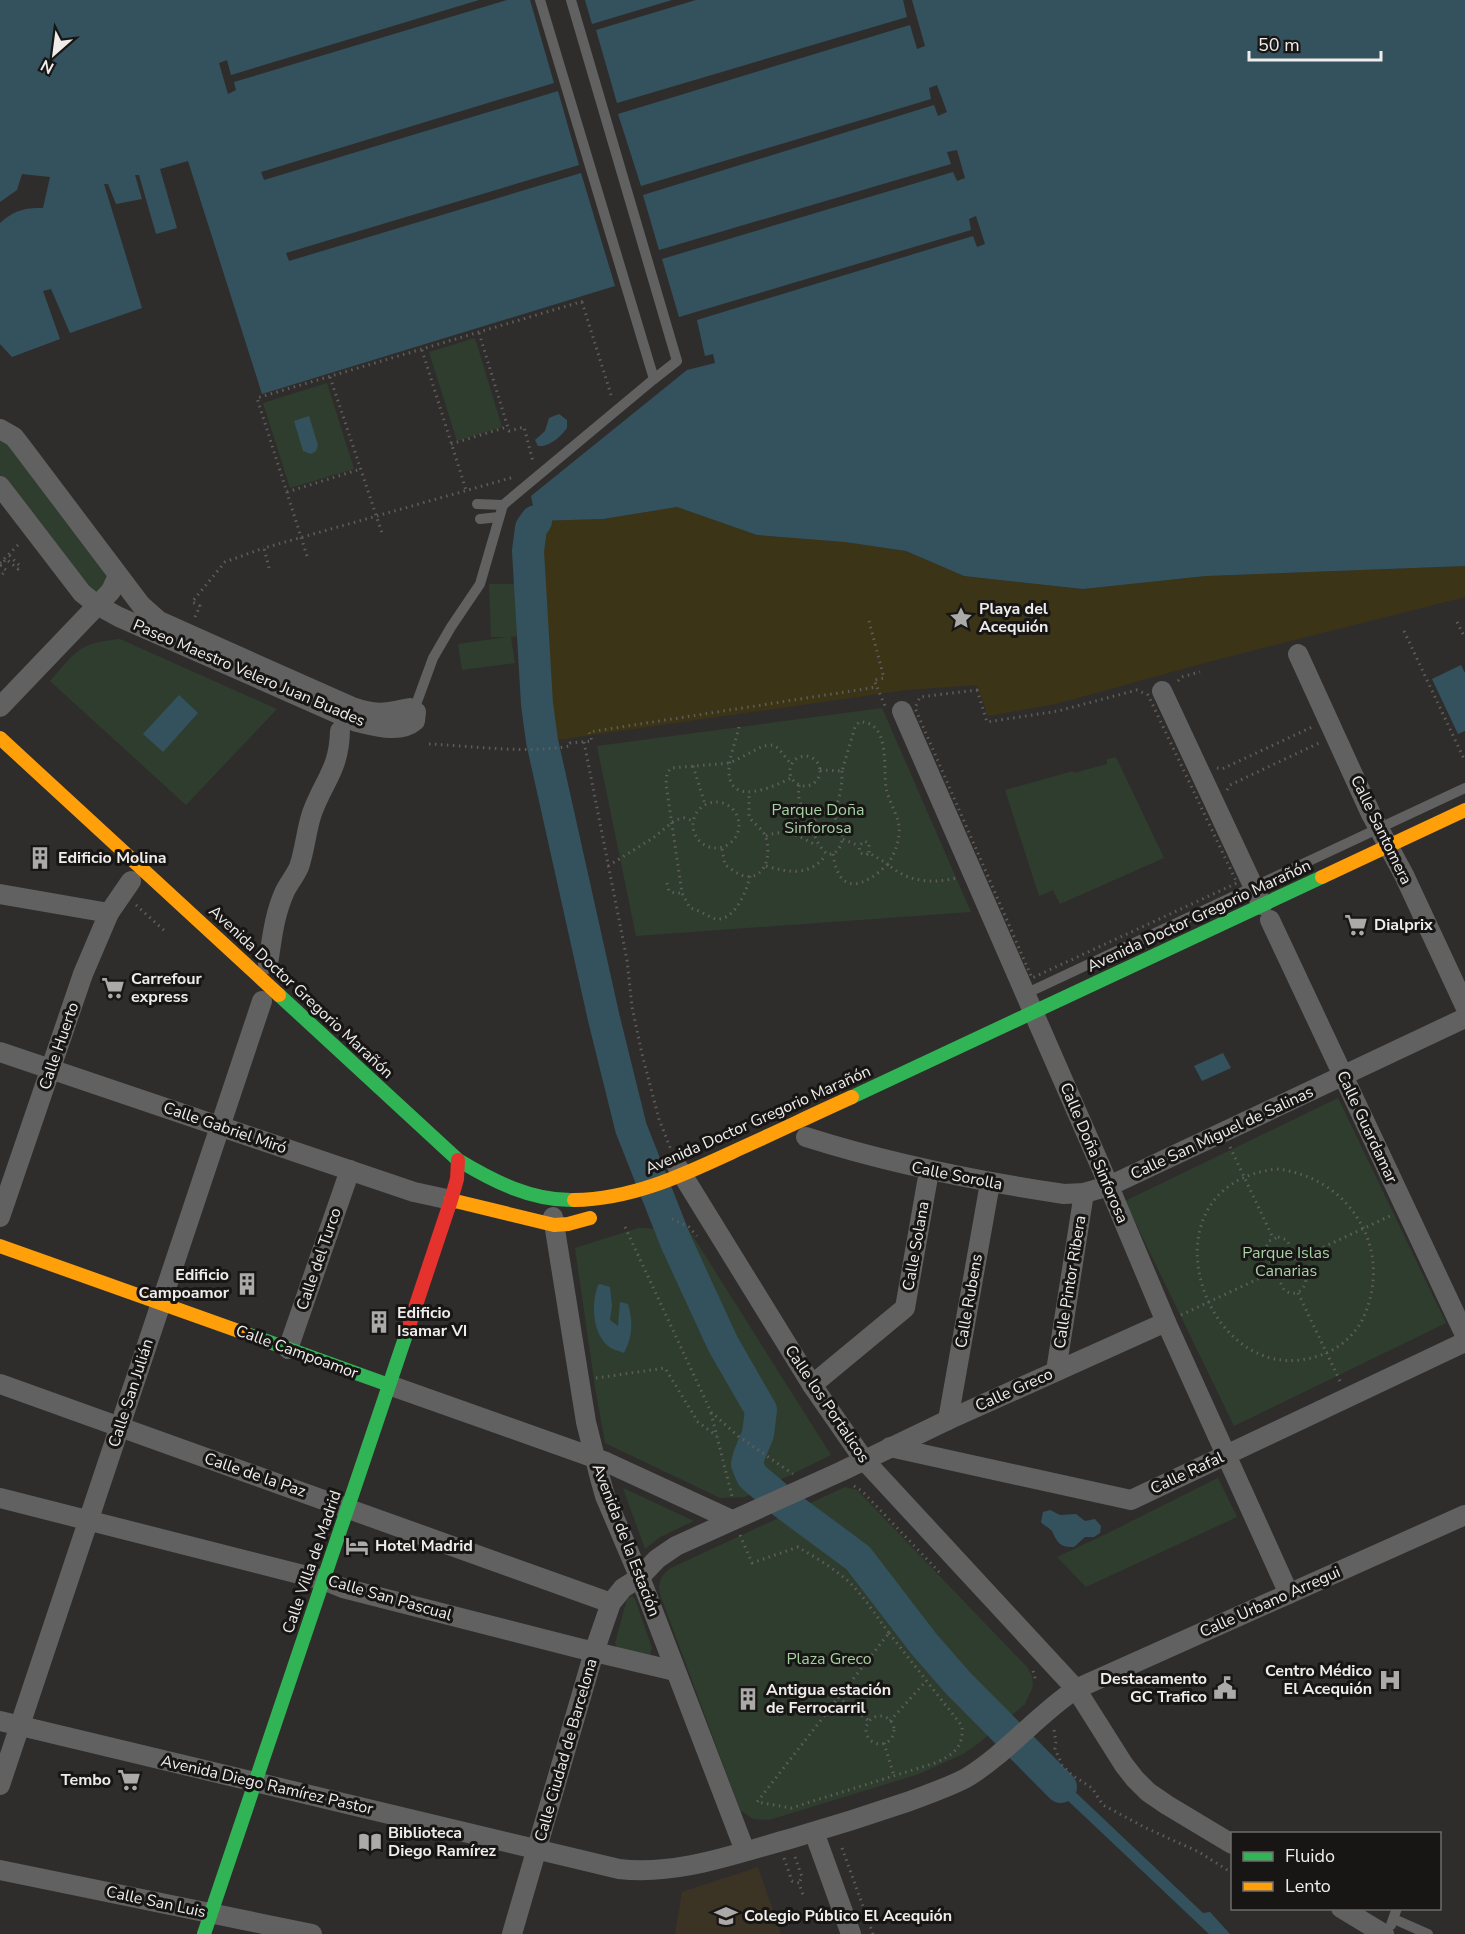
<svg xmlns="http://www.w3.org/2000/svg" width="1465" height="1934" viewBox="0 0 1465 1934" font-family="'Nunito Sans',sans-serif">
<rect width="100%" height="100%" fill="#2f2d2b"/>
<!-- education -->
<polygon fill="#3b3324" points="758,1867 781,1934 675,1934 682,1892"/>
<!-- green -->
<g fill="#2f3d2e">
<polygon points="475,338 502,427 457,441 429,352"/>
<polygon points="327,383 354,469 290,488 263,403"/>
<polygon points="0,440 11,442 106,574 104,586 96,592 86,586 0,475"/>
<polygon points="489,584 516,584 517,636 511,637 515,663 462,670 458,644 508,637 491,637"/>
<path d="M120,639L277,709L186,805L50,681C77,651 78,643 120,639Z"/>
<polygon points="882,708 971,912 636,936 597,746"/>
<polygon points="1116,757 1164,858 1060,904 1053,890 1039,896 1005,790 1073,771 1074,773 1107,764 1107,759"/>
<polygon points="1338,1098 1446,1323 1234,1426 1125,1201"/>
<polygon points="638,1228 689,1230 831,1455 745,1497 720,1498 605,1443 595,1387 575,1248"/>
<polygon points="1218,1478 1237,1517 1086,1587 1057,1557 1106,1534"/>
<path d="M845,1487L857,1490L1027,1667L1032,1676L1033,1686L1025,1704L979,1743L963,1754L919,1774L769,1820L753,1819L740,1810L661,1597C657,1585 660,1575 671,1568Z"/>
<polygon points="623,1488 694,1521 660,1537 645,1549"/>
<polygon points="632,1596 635,1599 652,1648 650,1655 617,1648 615,1643 627,1599"/>
</g>
<!-- sand -->
<polygon fill="#3b3417" points="677,507 757,535 845,542 906,551 964,576 1083,589 1206,576 1465,566 1465,597 1212,661 1056,704 988,716 977,685 906,690 557,740 541,640 540,541 544,537 536,521 603,519"/>
<!-- water -->
<g fill="#34525e">
<path d="M0,0H479L231,75L227,60L219,63L228,94L236,90L234,82L507,0H530L554,83L261,172L264,180L558,91L579,165L286,253L289,261L581,173L615,286L262,394L188,161L160,169L177,228L156,234L139,175H135L142,199L116,204L108,184H104L142,308L70,333L51,289L43,291L60,339L12,357L0,344V223C15,210 24,208 43,208L50,177L22,174L17,190L0,202Z"/>
<polygon points="585,0 672,0 592,24"/>
<polygon points="696,0 903,0 907,17 617,103 596,30"/>
<polygon points="912,0 1465,0 1465,566 1206,576 1083,589 964,576 906,551 845,542 757,535 677,507 603,519 536,521 531,496 687,370 715,363 713,354 705,356 697,320 973,236 977,247 985,244 976,216 969,219 971,230 679,317 662,259 953,172 957,181 965,178 957,150 947,152 951,164 659,250 643,195 934,105 938,116 947,112 937,85 929,88 931,99 641,186 618,114 910,25 917,49 925,46"/>
<path d="M559,414L567,420V428C560,437 550,447 538,446L535,440L545,431L549,418Z"/>
<polygon points="309,416 318,445 316,451 311,454 303,451 294,421"/>
<polygon points="1461,665 1465,673 1465,731 1458,734 1432,679"/>
<polygon points="179,695 198,713 163,752 143,734"/>
<polygon points="1223,1053 1231,1068 1202,1081 1194,1066"/>
<path d="M600,1284L610,1287L612,1306L610,1320L618,1326L620,1302L628,1304C633,1322 633,1336 624,1353C620,1351 614,1350 611,1348C592,1336 591,1304 598,1285Z"/>
<path d="M1050,1510L1060,1515L1076,1514L1085,1521L1095,1519L1101,1526L1100,1533L1094,1537H1085L1074,1547C1060,1548 1057,1542 1052,1531C1049,1527 1044,1526 1041,1522L1043,1512Z"/>
<polygon points="1034,1753 1203,1913 1210,1912 1230,1934 1209,1934 1026,1761"/>
</g>
<g fill="none" stroke-linecap="round" stroke-linejoin="round">
<!-- river -->
<polyline stroke="#34525e" stroke-width="32" points="536,521 531,528 528,551 537,704 542,741 604,1019 631,1128 676,1242 723,1344 761,1410 758,1434 749,1456 747,1464 752,1476 785,1504 858,1558 924,1644 958,1683 1061,1787"/>
<!-- path -->
<g stroke="#5e5d5b" stroke-width="3" stroke-dasharray="1.5 4.5" stroke-linecap="butt">
<polyline points="582,302 612,398"/>
<polyline points="479,333 509,431 524,427 533,462"/>
<polyline points="422,350 466,490"/>
<polyline points="330,377 382,533"/>
<polyline points="451,444 507,427"/>
<polyline points="287,492 361,469"/>
<polyline points="307,556 257,398 587,300"/>
<polyline points="0,563 20,543"/>
<polyline points="0,565 6,570 0,577"/>
<polyline points="0,566 6,559 18,569 20,566 8,554"/>
<polyline points="269,568 264,548 514,477"/>
<polyline points="195,617 200,606 192,602 225,562 264,548"/>
<polyline points="869,621 884,678 874,680 877,687"/>
<polyline points="1457,622 1465,638"/>
<polyline points="1404,631 1465,761"/>
<polyline points="1178,681 1181,677 1200,672"/>
<polygon points="977,690 987,722 1058,711 1137,690 1148,695 1237,883 1032,978 915,708 920,697"/>
<path d="M739,727C736,741 728,759 729,773C731,807 775,786 791,778"/>
<polyline points="584,742 627,960 632,1007 642,1054 659,1119 671,1150"/>
<path d="M429,744C475,746 524,754 570,746V743L592,741L589,732L877,687L885,706"/>
<circle cx="805" cy="771" r="15"/>
<polyline points="693,766 705,804"/>
<polyline points="1217,768 1222,769 1312,727"/>
<path d="M820,770L842,771L855,727L859,722C891,721 883,769 886,788C889,803 901,819 899,833C898,846 894,854 888,864L869,853L866,855L860,853L859,846L864,841L869,843V853"/>
<path d="M799,785C797,802 801,810 817,818"/>
<polyline points="1227,790 1230,785 1319,743"/>
<circle cx="716" cy="825" r="23"/>
<path d="M826,812L833,814C840,827 849,843 833,854H827C815,844 804,818 826,812Z"/>
<path d="M833,813C840,799 842,787 842,771"/>
<path d="M766,836C785,828 800,836 817,846"/>
<polyline points="843,839 859,846"/>
<path d="M722,849L725,865C730,868 736,873 741,875C764,883 772,856 766,838C764,830 754,824 749,817V792"/>
<path d="M833,854C839,897 864,887 888,864C906,882 933,884 956,878"/>
<polyline points="608,866 653,838 675,820 684,818 693,821"/>
<path d="M766,866C790,873 810,876 826,855"/>
<path d="M750,876C747,890 735,921 716,919C710,918 700,910 690,908L682,893L666,784L667,773L671,768L730,763L763,746L773,745L778,748L791,764"/>
<polyline points="667,883 669,891 674,893 682,893"/>
<polyline points="136,905 167,933"/>
<polyline points="1230,1147 1273,1238"/>
<path d="M1277,1169C1349,1177 1394,1248 1364,1316C1356,1335 1338,1350 1318,1356C1204,1394 1135,1185 1277,1169Z"/>
<polyline points="672,1219 689,1227 697,1236"/>
<polyline points="625,1227 711,1412 738,1436 793,1474"/>
<path d="M1278,1237L1287,1240L1306,1280C1304,1292 1294,1297 1284,1290L1265,1250L1269,1241Z"/>
<polyline points="1296,1260 1390,1216"/>
<polyline points="1298,1293 1340,1381"/>
<polyline points="1181,1315 1275,1271"/>
<polyline points="596,1378 665,1368 698,1422 717,1436"/>
<polyline points="711,1413 733,1500"/>
<polyline points="854,1486 862,1491 942,1575"/>
<path d="M740,1535L752,1563L798,1547C815,1557 833,1568 848,1581C864,1596 876,1616 889,1633"/>
<path d="M889,1633L962,1726C964,1747 953,1755 935,1763L791,1808L757,1802Z"/>
<polyline points="1033,1671 1036,1681"/>
<polyline points="838,1697 869,1721"/>
<circle cx="880" cy="1730" r="14"/>
<polyline points="890,1721 926,1681"/>
<polyline points="1054,1730 1056,1741 1055,1749 1062,1765 1072,1775 1092,1788 1103,1805 1146,1828 1199,1852 1232,1873"/>
<polyline points="884,1743 894,1776"/>
<polyline points="842,1848 873,1934"/>
<polyline points="795,1857 802,1877 799,1883"/>
<polyline points="784,1858 792,1881 799,1883 803,1895"/>
</g>
<!-- lane -->
<g stroke="#616161" stroke-width="10">
<polyline points="540,0 654,379 677,361 571,0"/>
<polyline points="477,504 503,505"/>
<polyline points="480,519 499,517"/>
<polyline points="414,710 433,658 451,627 480,584 503,505 654,379"/>
<polyline points="1025,994 1465,788"/>
<polyline points="1394,1919 1428,1934"/>
<polyline points="1391,1925 1397,1908"/>
</g>
<!-- street -->
<g stroke="#616161" stroke-width="20">
<path d="M0,429L14,437L21,446L141,605L159,621L352,707C378,716 385,713 410,708L416,712L415,721C400,734 375,726 357,722L119,617L97,605L82,593L0,486"/>
<polyline points="1298,654 1371,814 1404,875 1465,1006"/>
<polyline points="1162,691 1262,905"/>
<polyline points="0,707 111,591 118,575"/>
<polyline points="902,711 1100,1165 1166,1322 1289,1594"/>
<polyline points="0,894 109,913"/>
<polyline points="1270,920 1465,1335"/>
<path d="M268,964C272,939 274,915 285,891C289,883 295,876 299,867C305,850 306,831 312,813C324,780 339,770 340,731"/>
<polyline points="0,1052 414,1192 451,1200"/>
<path d="M806,1137C891,1164 976,1181 1064,1194L1084,1193L1109,1186L1465,1018"/>
<polyline points="677,1166 812,1385 864,1460 1076,1689 1124,1765 1135,1779 1148,1792 1167,1805 1232,1844"/>
<polyline points="0,1217 83,974 109,913 131,881"/>
<polyline points="553,1217 586,1422 600,1478 605,1496 645,1590 745,1851"/>
<polyline points="288,1349 350,1170"/>
<polyline points="1056,1371 1084,1193"/>
<polyline points="0,1384 611,1603"/>
<polyline points="389,1385 606,1462 732,1520"/>
<polyline points="812,1385 905,1308 929,1171"/>
<polyline points="948,1420 990,1183"/>
<polyline points="890,1447 1131,1500 1465,1342"/>
<polyline points="0,1498 323,1580 343,1588 578,1648 675,1671"/>
<path d="M0,1721L619,1869C678,1876 737,1853 793,1838C831,1827 869,1815 907,1802C926,1795 947,1788 966,1778C1006,1754 1037,1715 1076,1689L1465,1515"/>
<polyline points="0,1785 262,1001"/>
<polyline points="814,1832 851,1934"/>
<polyline points="0,1870 312,1934"/>
<polyline points="1341,1908 1384,1934"/>
<polyline points="512,1934 594,1652 611,1603 623,1588 639,1578 657,1559 676,1546 842,1471 948,1420 1166,1322"/>
</g>
<!-- fast -->
<g stroke="#30b455" stroke-width="14">
<path d="M279,995L458,1160C493,1181 531,1201 574,1200"/>
<polyline points="852,1097 1322,877"/>
<polyline points="247,1334 389,1385"/>
<polyline points="204,1934 408,1329"/>
</g>
<!-- slow -->
<g stroke="#ff9f0a" stroke-width="14">
<polyline points="0,738 279,995"/>
<polyline points="1322,877 1465,810"/>
<polyline points="451,1200 554,1225 568,1224 590,1218"/>
<path d="M574,1200C634,1199 685,1174 739,1149C777,1132 814,1114 852,1097"/>
<polyline points="0,1246 247,1334"/>
</g>
<!-- jam -->
<polyline stroke="#e5322d" stroke-width="14" points="408,1329 451,1200 457,1179 458,1160"/>
</g>
<!-- icons -->
<defs>
<g id="sight-bare" transform="scale(1.8)"><path d="M0-6L1.8-2.2L6-1.7L2.9 1.2L3.7 5.4L0 3.3L-3.7 5.4L-2.9 1.2L-6-1.7L-1.8-2.2Z" fill="#acaaa8" stroke="#171614" stroke-width="2.5" paint-order="stroke"/></g>
<g id="building-bare" transform="scale(1.8)"><path d="M-4-6H4V6H1V3H-1V6H-4ZM-2.5-4.3h1.7v1.8h-1.7ZM.8-4.3h1.7v1.8H.8ZM-2.5-1h1.7V.8h-1.7ZM.8-1h1.7V.8H.8Z" fill="#acaaa8" stroke="#171614" stroke-width="2.5" paint-order="stroke"/></g>
<g id="supermarket-bare" transform="scale(1.8)"><path d="M-6-5.5h2.5l.6 2H6L4.5 2H-2.5L-4.4-4H-6ZM-1.5 3.2a1.3 1.3 0 1 0 .1 0ZM3 3.2a1.3 1.3 0 1 0 .1 0Z" fill="#acaaa8" stroke="#171614" stroke-width="2.5" paint-order="stroke"/></g>
<g id="hotel-bare" transform="scale(1.8)"><path d="M-6-4.5h1.5V1H6V5H4.5V3h-9V5H-6ZM-4 0a1.8 1.8 0 1 1 3.6 0ZM.5 0V-2.5h3Q6-2.5 6 0Z" fill="#acaaa8" stroke="#171614" stroke-width="2.5" paint-order="stroke"/></g>
<g id="hospital-bare" transform="scale(1.8)"><path d="M-5-5h3v3.5h4V-5h3V5h-3V1.5h-4V5h-3Z" fill="#acaaa8" stroke="#171614" stroke-width="2.5" paint-order="stroke"/></g>
<g id="civic-bare" transform="scale(1.8)"><path d="M-.6-6.5H3V-4.5H.6V-3L4-1V1h2V6H-6V1h2V-1L-.6-3ZM-1.2 2.5V6h2.4V2.5Z" fill="#acaaa8" stroke="#171614" stroke-width="2.5" paint-order="stroke"/></g>
<g id="library-bare" transform="scale(1.8)"><path d="M-6-4Q-3-5.5-.7-3.5V5Q-3 3-6 4ZM6-4Q3-5.5 .7-3.5V5Q3 3 6 4Z" fill="#acaaa8" stroke="#171614" stroke-width="2.5" paint-order="stroke"/></g>
<g id="school-bare" transform="scale(1.8)"><path d="M0-5L7-2L0 1L-7-2ZM-4 1L0 2.5L4 1V4Q0 6-4 4Z" fill="#acaaa8" stroke="#171614" stroke-width="2.5" paint-order="stroke"/></g>
</defs>
<g fill-rule="evenodd">
<use href="#sight-bare" x="961" y="618"/>
<use href="#building-bare" x="40" y="858"/>
<use href="#supermarket-bare" x="1356" y="925"/>
<use href="#supermarket-bare" x="113" y="988"/>
<use href="#building-bare" x="247" y="1284"/>
<use href="#building-bare" x="379" y="1322"/>
<use href="#hotel-bare" x="357" y="1546"/>
<use href="#hospital-bare" x="1390" y="1680"/>
<use href="#civic-bare" x="1225" y="1688"/>
<use href="#building-bare" x="748" y="1699"/>
<use href="#supermarket-bare" x="129" y="1780"/>
<use href="#library-bare" x="370" y="1842"/>
<use href="#school-bare" x="726" y="1916"/>
</g>
<g text-anchor="middle" dominant-baseline="central" stroke-width="6" stroke-linejoin="round" paint-order="stroke">
<!-- poi labels -->
<g font-size="16" font-weight="bold" fill="#efedeb" stroke="#171614" text-anchor="start">
<text x="979" y="609">Playa del<tspan x="979" dy="18">Acequión</tspan></text>
<text x="58" y="858">Edificio Molina</text>
<text x="1374" y="925">Dialprix</text>
<text x="131" y="979">Carrefour<tspan x="131" dy="18">express</tspan></text>
<text x="229" y="1275" text-anchor="end">Edificio<tspan x="229" dy="18">Campoamor</tspan></text>
<text x="397" y="1313">Edificio<tspan x="397" dy="18">Isamar VI</tspan></text>
<text x="375" y="1546">Hotel Madrid</text>
<text x="1372" y="1671" text-anchor="end">Centro Médico<tspan x="1372" dy="18">El Acequión</tspan></text>
<text x="1207" y="1679" text-anchor="end">Destacamento<tspan x="1207" dy="18">GC Trafico</tspan></text>
<text x="766" y="1690">Antigua estación<tspan x="766" dy="18">de Ferrocarril</tspan></text>
<text x="111" y="1780" text-anchor="end">Tembo</text>
<text x="388" y="1833">Biblioteca<tspan x="388" dy="18">Diego Ramírez</tspan></text>
<text x="744" y="1916">Colegio Público El Acequión</text>
</g>
<!-- street labels -->
<g font-size="16" fill="#efedeb" stroke="#171614">
<text transform="translate(249 673) rotate(23)">Paseo Maestro Velero Juan Buades</text>
<text transform="translate(1381 830) rotate(64)">Calle Santomera</text>
<text transform="translate(1199 916) rotate(-25)">Avenida Doctor Gregorio Marañón</text>
<text transform="translate(301 992) rotate(43)">Avenida Doctor Gregorio Marañón</text>
<text transform="translate(59 1046) rotate(-71)">Calle Huerto</text>
<text transform="translate(758 1120) rotate(-24)">Avenida Doctor Gregorio Marañón</text>
<text transform="translate(1367 1127) rotate(65)">Calle Guardamar</text>
<text transform="translate(225 1128) rotate(19)">Calle Gabriel Miró</text>
<text transform="translate(1222 1133) rotate(-25)">Calle San Miguel de Salinas</text>
<text transform="translate(1094 1153) rotate(67)">Calle Doña Sinforosa</text>
<text transform="translate(957 1176) rotate(11)">Calle Sorolla</text>
<text transform="translate(916 1246) rotate(-80)">Calle Solana</text>
<text transform="translate(319 1259) rotate(-71)">Calle del Turco</text>
<text transform="translate(1070 1282) rotate(-81)">Calle Pintor Ribera</text>
<text transform="translate(969 1301) rotate(-80)">Calle Rubens</text>
<text transform="translate(297 1352) rotate(20)">Calle Campoamor</text>
<text transform="translate(1014 1390) rotate(-24)">Calle Greco</text>
<text transform="translate(131 1393) rotate(-72)">Calle San Julián</text>
<text transform="translate(827 1404) rotate(56)">Calle los Portalicos</text>
<text transform="translate(1187 1473) rotate(-25)">Calle Rafal</text>
<text transform="translate(255 1475) rotate(19)">Calle de la Paz</text>
<text transform="translate(626 1540) rotate(69)">Avenida de la Estación</text>
<text transform="translate(312 1562) rotate(-71)">Calle Villa de Madrid</text>
<text transform="translate(390 1598) rotate(16)">Calle San Pascual</text>
<text transform="translate(1270 1602) rotate(-24)">Calle Urbano Arregui</text>
<text transform="translate(566 1750) rotate(-74)">Calle Ciudad de Barcelona</text>
<text transform="translate(267 1785) rotate(13)">Avenida Diego Ramírez Pastor</text>
<text transform="translate(156 1902) rotate(12)">Calle San Luis</text>
</g>
<!-- park labels -->
<g font-size="16" fill="#a7d1a5" stroke="#171614">
<text x="818" y="810">Parque Doña<tspan x="818" dy="18">Sinforosa</tspan></text>
<text x="1286" y="1253">Parque Islas<tspan x="1286" dy="18">Canarias</tspan></text>
<text x="829" y="1659">Plaza Greco</text>
</g>
</g>
<!-- legend -->
<rect x="1231" y="1832" width="210" height="78" fill="#171614" stroke="#6d6c6a" stroke-width="1.5"/>
<rect x="1243" y="1852" width="30" height="9" fill="#30b455" stroke="#6d6c6a" stroke-width="1.5"/>
<text x="1285" y="1862" font-size="18" fill="#efedeb">Fluido</text>
<rect x="1243" y="1882" width="30" height="9" fill="#ff9f0a" stroke="#6d6c6a" stroke-width="1.5"/>
<text x="1285" y="1892" font-size="18" fill="#efedeb">Lento</text>
<!-- north arrow -->
<g transform="translate(54 54) rotate(208)" stroke="#171614" stroke-width="4.5" paint-order="stroke">
<path d="M0-4.5L10 22L0 15L-10 22Z" fill="#efedeb"/>
<text y="-9" font-size="16" font-weight="bold" text-anchor="middle" fill="#efedeb">N</text>
</g>
<!-- scale -->
<path d="M1249 51v9h132v-9" fill="none" stroke="#efedeb" stroke-width="3"/>
<text x="1258" y="51" font-size="18" fill="#efedeb" stroke="#171614" stroke-width="4.5" paint-order="stroke">50 m</text>
</svg>
